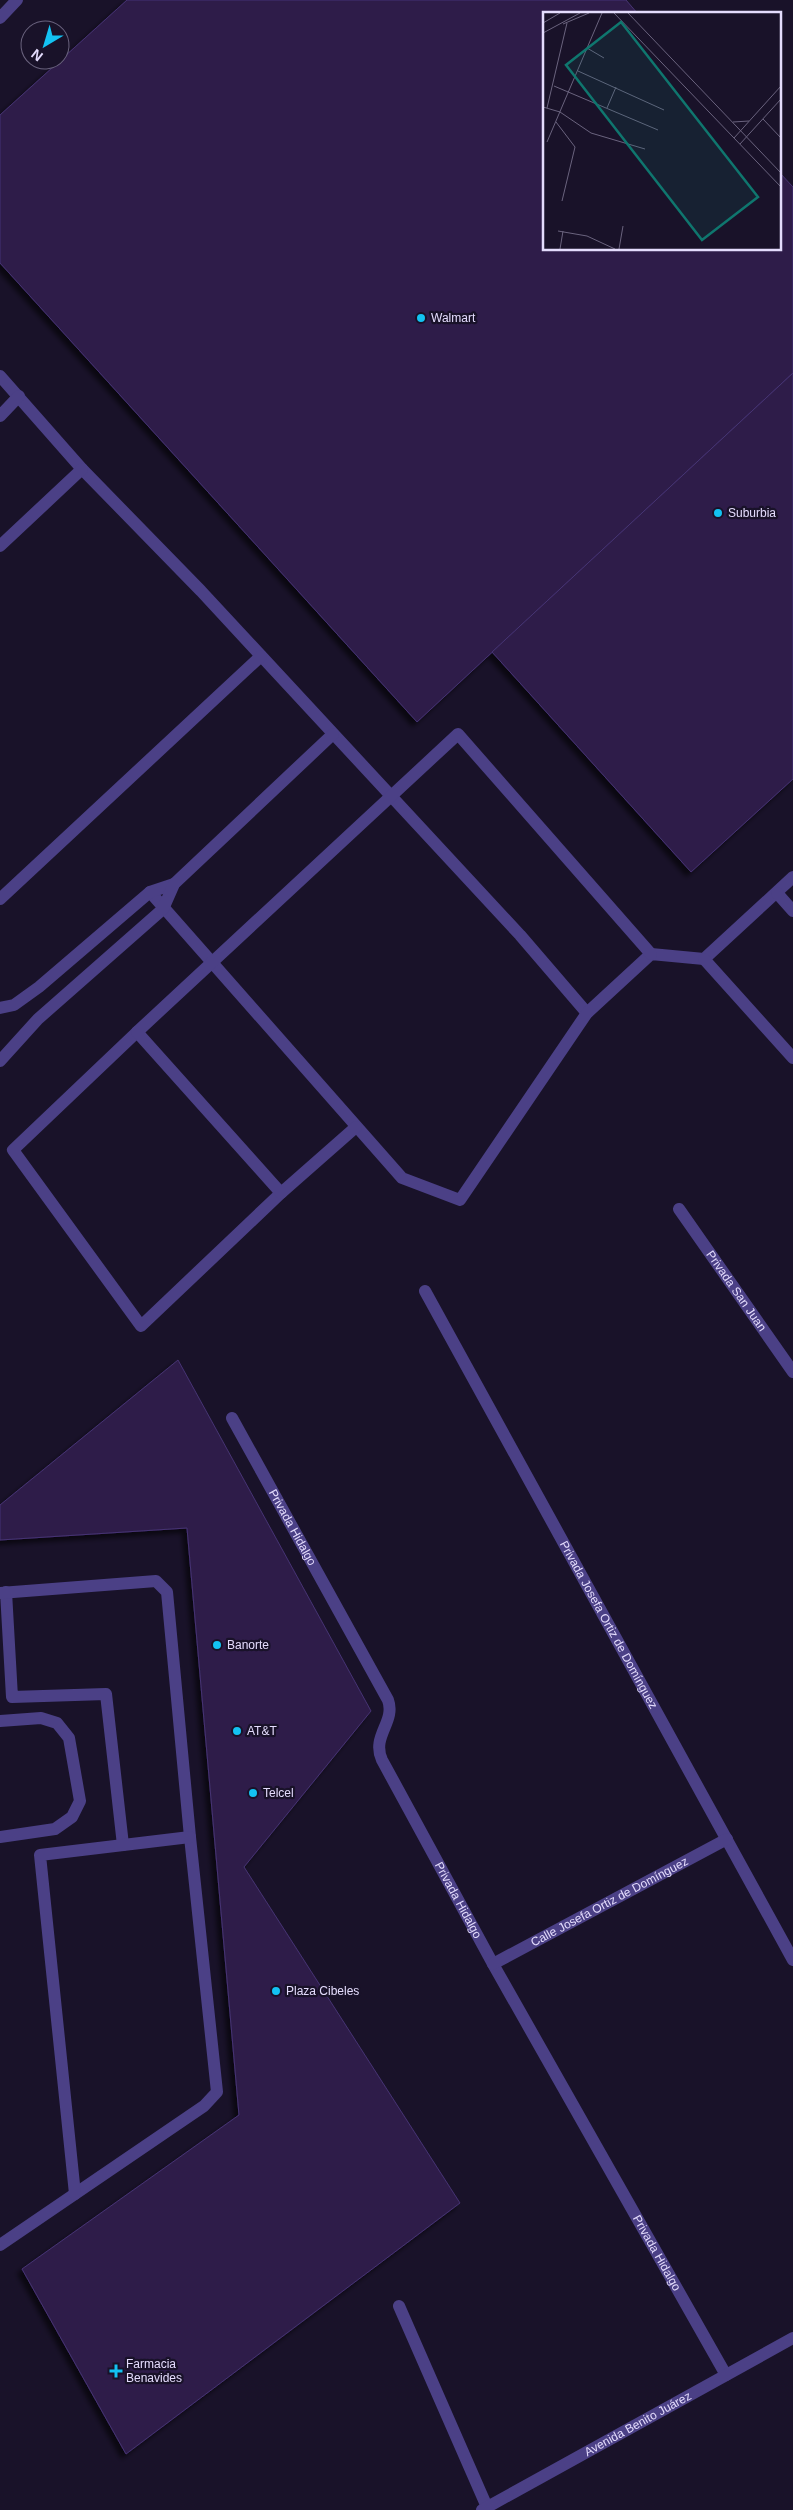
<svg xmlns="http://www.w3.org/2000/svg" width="793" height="2510" viewBox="0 0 793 2510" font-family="Arial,sans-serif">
<defs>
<filter id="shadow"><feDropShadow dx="-4.5" dy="4.5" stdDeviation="2.5" flood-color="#0009"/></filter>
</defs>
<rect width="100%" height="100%" fill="#191229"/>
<!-- building -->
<g fill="#2d1f49" stroke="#473374" filter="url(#shadow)">
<polygon points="127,0 626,0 638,14 544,14 544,249 779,249 779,172 793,187 793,373 417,722 0,263 0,115"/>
<polygon points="793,373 793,779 691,872 492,652"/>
<polygon points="178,1360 371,1711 244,1867 460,2203 126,2454 22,2269 239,2115 187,1528 0,1540 0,1505"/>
</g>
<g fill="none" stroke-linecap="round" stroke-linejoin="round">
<!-- service -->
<g stroke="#4b4086" stroke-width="12">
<polyline points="0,18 17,0"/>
<polyline points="0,376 82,469 201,591 520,935 587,1013"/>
<polyline points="0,416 19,396"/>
<polyline points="0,546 82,469"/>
<polyline points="150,892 402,1178 460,1200 587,1013 651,954 704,959 793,877"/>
<polyline points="777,893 793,911"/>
<polyline points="0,899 261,656"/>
<polyline points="704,959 793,1058"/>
<polyline points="0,1008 14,1005 39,987 150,892 174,884"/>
<polyline points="137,1032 13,1150 141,1326 281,1193"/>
<polyline points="0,1061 38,1019 163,909 174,884 333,734"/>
<polyline points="356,1127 281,1193 137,1032 458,734 651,954"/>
<polyline points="6,1592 12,1697 106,1694 123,1845"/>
<polyline points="0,1593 156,1581 167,1592 190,1837 217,2092 204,2106 0,2245"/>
<polyline points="0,1721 41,1718 57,1723 69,1738 80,1801 72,1817 55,1829 0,1837"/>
<polyline points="75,2194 40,1855 190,1837"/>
</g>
<!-- minor -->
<g stroke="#4b4086" stroke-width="12">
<path id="s1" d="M679,1209L793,1372"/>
<path id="s2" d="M425,1291L793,1960"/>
<path id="s3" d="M232,1418L388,1700C396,1722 371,1736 382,1760L493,1964L726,2375"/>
<path id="s4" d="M493,1964L727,1839"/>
<polyline points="399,2306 487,2507"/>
<path id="s5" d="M482,2510L793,2338"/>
</g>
</g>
<!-- markers -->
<g fill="#13c2f2" stroke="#191229" stroke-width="2">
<circle cx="421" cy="318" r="5"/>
<circle cx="718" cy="513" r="5"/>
<circle cx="217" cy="1645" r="5"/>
<circle cx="237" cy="1731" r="5"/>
<circle cx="253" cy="1793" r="5"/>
<circle cx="276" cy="1991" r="5"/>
<path d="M113.5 2363.5h5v5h5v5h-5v5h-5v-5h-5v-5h5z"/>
</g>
<g text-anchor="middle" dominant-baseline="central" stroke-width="4.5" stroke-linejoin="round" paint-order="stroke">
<!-- poi labels -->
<g font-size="12" fill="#e4dcfd" stroke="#191229" text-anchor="start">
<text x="431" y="318">Walmart</text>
<text x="728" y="513">Suburbia</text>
<text x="227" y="1645">Banorte</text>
<text x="247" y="1731">AT&amp;T</text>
<text x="263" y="1793">Telcel</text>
<text x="286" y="1991">Plaza Cibeles</text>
<text x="126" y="2364">Farmacia<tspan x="126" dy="14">Benavides</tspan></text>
</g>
<!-- street labels -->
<g font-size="12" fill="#e4dcfd" stroke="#191229">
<text stroke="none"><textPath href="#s1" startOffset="100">Privada San Juan</textPath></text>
<text stroke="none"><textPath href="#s3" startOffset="125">Privada Hidalgo</textPath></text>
<text stroke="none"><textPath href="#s2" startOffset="381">Privada Josefa Ortiz de Domínguez</textPath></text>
<text stroke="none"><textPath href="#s3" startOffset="544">Privada Hidalgo</textPath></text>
<text stroke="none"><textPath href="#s4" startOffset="132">Calle Josefa Ortiz de Domínguez</textPath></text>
<text stroke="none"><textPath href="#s3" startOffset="949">Privada Hidalgo</textPath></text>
<text stroke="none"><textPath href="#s5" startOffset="178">Avenida Benito Juárez</textPath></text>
</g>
</g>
<!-- overview -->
<g transform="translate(543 12)">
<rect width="238" height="238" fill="#191229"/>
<path fill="none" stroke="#6a637e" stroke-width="1" d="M71,1L238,175M85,1L238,161M0,11L17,1M20,12L46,1M0,21L37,1M44,36L61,46M35,59L121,98M11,74L115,118M0,95L17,100L48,121L102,137M4,96L24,11M64,96L73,75M220,107L238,126M13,110L32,135L19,189M190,110L206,109M191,126L238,74M4,130L59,1M197,132L238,87M15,219L44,224L72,237M17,237L20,219M76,237L80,214"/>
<path fill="#0f766e" fill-opacity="0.15" stroke="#0f766e" stroke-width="2.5" d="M78,10L215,185L159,228L23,53Z"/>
<rect width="238" height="238" fill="none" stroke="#e4dcfd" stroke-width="2.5"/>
</g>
<!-- north arrow -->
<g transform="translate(45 45) rotate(218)"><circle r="24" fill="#191229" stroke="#6a637e"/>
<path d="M0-4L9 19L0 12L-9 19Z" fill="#13c2f2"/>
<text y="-8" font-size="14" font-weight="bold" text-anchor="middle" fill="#e4dcfd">N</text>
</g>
</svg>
